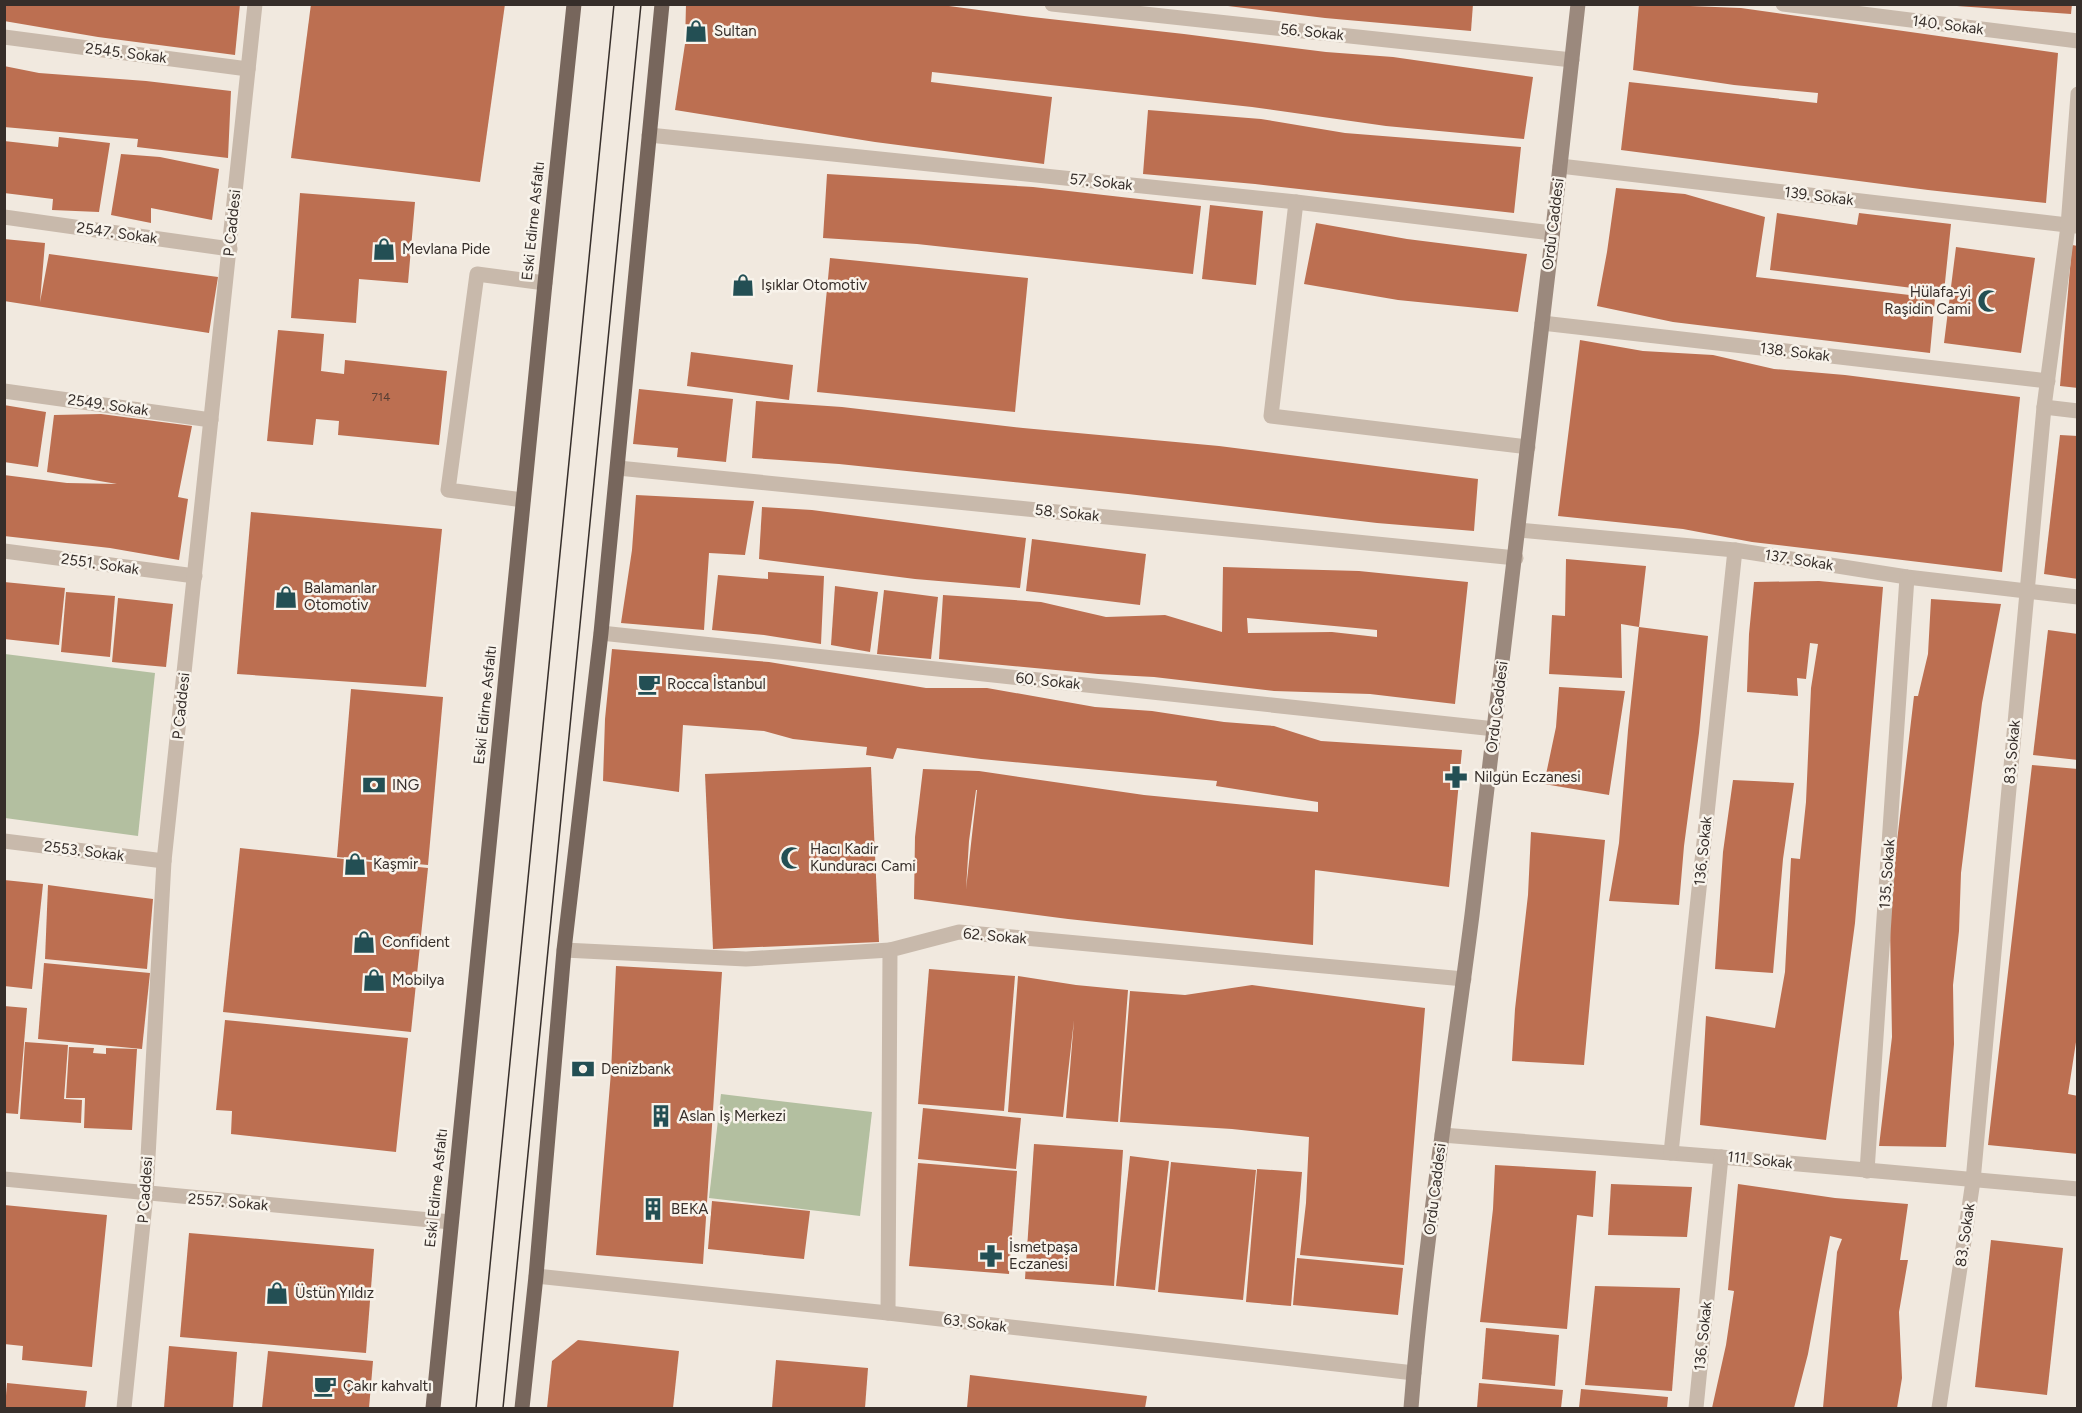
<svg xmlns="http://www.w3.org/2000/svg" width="2082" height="1413" viewBox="0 0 2082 1413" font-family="Figtree,sans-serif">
<rect width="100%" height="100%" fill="#f1e9df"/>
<!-- green -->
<g fill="#b3bfa0">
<polygon points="5,654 155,673 138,836 5,818"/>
<polygon points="721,1094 872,1112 860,1216 709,1198"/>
</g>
<!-- building -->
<g fill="#bc6f51" fill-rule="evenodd">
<polygon points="4,4 240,4 235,55 98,37 4,21"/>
<polygon points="311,4 505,4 480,182 291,158"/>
<polygon points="686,4 934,4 1032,17 1184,34 1326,52 1393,57 1533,77 1524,139 1386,126 1252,107 932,72 931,82 1052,97 1044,164 875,142 675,110 685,44"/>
<polygon points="1228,4 1473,4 1471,31 1325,18 1228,6"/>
<polygon points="1639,4 1741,8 2058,53 2046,203 1928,190 1621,150 1629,82 1817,103 1818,93 1734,85 1633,70"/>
<polygon points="1957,4 2072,4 2071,14 1957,6"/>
<polygon points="4,66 39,73 146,81 231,91 228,158 137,147 138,139 4,127"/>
<polygon points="1148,110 1261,119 1345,133 1521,147 1514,213 1255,184 1143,174"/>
<polygon points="59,137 110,143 99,212 52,210 53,199 4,193 4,141 58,147"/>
<polygon points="121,154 160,157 219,169 212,220 151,208 151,223 111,215"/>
<polygon points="827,174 1033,187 1201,206 1193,274 917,244 823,238"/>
<polygon points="1616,188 1685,194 1765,217 1756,277 1935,298 1930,353 1673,322 1597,306 1607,252"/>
<polygon points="300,193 415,202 408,283 359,279 356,323 291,318"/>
<polygon points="1210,205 1263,211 1256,285 1202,279"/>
<polygon points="1777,213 1857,225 1859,213 1951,224 1944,292 1770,270"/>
<polygon points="1316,223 1407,239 1527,254 1518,312 1398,300 1304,284"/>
<polygon points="4,239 45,243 40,302 49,254 218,277 209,333 4,301"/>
<polygon points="2072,245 2078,246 2078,388 2060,386"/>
<polygon points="1956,247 2035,258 2021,353 1944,343"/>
<polygon points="830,258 1028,278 1015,412 817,392"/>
<polygon points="278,330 324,334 321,371 344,374 345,360 447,371 439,445 338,435 339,421 316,419 313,445 267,441"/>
<polygon points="1580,340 1643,351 1713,355 1774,369 1845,375 2020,397 2002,572 1752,542 1683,529 1558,516"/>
<polygon points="691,352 793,365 789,400 687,386"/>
<polygon points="639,389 733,399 726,462 677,457 678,448 633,444"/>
<polygon points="756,401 842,407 1023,428 1219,446 1478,479 1474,531 1377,523 1128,494 839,464 752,458"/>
<polygon points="4,405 46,412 38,467 4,462"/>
<polygon points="101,414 192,426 178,497 188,499 179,560 110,548 4,536 4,475 67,483 117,484 47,472 54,415"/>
<polygon points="2060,435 2078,436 2078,579 2044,574"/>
<polygon points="636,495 754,501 745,555 709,553 704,630 621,623 632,550"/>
<polygon points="762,507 812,510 1026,538 1020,588 915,579 759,559"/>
<polygon points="251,512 442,529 426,687 237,674"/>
<polygon points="1032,539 1146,554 1140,605 1026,591"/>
<polygon points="1566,559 1646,566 1639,627 1708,636 1699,733 1684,846 1679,905 1609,901 1619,843 1628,730 1639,627 1621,624 1622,678 1549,674 1552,615 1565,616"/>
<path d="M1223,567L1359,571L1468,582L1455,704L1370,694L1274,691L1154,677L1098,674L939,659L943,595L1041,602L1106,617L1165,615L1222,632ZM1247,618L1377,630V637L1332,632L1248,633Z"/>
<polygon points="768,572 824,576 821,644 764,635 712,630 718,575 768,579"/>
<polygon points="1819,581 1883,587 1855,923 1826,1140 1700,1125 1706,1016 1775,1028 1785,972 1791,858 1800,859 1806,802 1811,688 1818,644 1810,643 1806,679 1797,678 1798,696 1747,692 1749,634 1754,582"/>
<polygon points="4,582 65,588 59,645 4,639"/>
<polygon points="835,586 878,592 870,652 831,645"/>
<polygon points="884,590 938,597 931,659 877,654"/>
<polygon points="66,592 115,596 110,657 61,652"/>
<polygon points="118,598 173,604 166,667 112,662"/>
<polygon points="1931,599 2001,604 1982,703 1961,873 1959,931 1953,985 1954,1044 1946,1147 1879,1146 1892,1037 1890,925 1894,867 1914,696 1918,696 1928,654"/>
<polygon points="2048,630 2078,634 2078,760 2033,755"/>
<path d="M612,649L769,662L926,688H987L1095,707L1152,711L1224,722L1274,726L1321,741L1462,750L1449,887L1315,870L1313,945L1068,919L914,899L915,837L923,769L979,771L1144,795L1318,812V802L1216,786L1217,781L981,759L897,748L893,759L866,755L867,747L793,739L764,731L683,725L679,792L603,781L605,719ZM976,790H977L966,889L969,841Z"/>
<polygon points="1559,687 1625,691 1609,795 1544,784 1556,727"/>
<polygon points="351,689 443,697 428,865 337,857"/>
<polygon points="2032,765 2078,769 2078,1029 2068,1094 2078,1096 2078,1154 1988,1145"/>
<polygon points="871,767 879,942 713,949 705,774"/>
<polygon points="1733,780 1794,783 1783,859 1773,973 1715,969 1723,852"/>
<polygon points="1531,832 1605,840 1584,1065 1512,1061 1515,1009 1528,895"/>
<polygon points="240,848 428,868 411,1032 223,1012"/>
<polygon points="4,880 43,884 32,989 4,986"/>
<polygon points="48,885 153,899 147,969 45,959"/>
<polygon points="44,963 150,973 142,1049 38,1039"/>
<polygon points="616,966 722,972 703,1264 596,1255 611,1072"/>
<polygon points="929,969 1015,976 1004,1111 918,1104"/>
<polygon points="1018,976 1076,985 1128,990 1118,1122 1066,1118 1074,1020 1063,1117 1008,1112"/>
<polygon points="1252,985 1425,1008 1404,1265 1300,1255 1306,1203 1309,1137 1232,1129 1120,1122 1130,991 1185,995"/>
<polygon points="4,1006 27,1008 18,1114 4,1113"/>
<polygon points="225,1020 408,1038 396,1152 231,1134 232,1111 216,1110"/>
<polygon points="25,1042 68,1045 64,1099 82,1100 81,1123 20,1119"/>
<polygon points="69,1047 94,1048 93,1053 106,1054 106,1048 137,1049 132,1130 84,1128 85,1098 66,1098"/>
<polygon points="923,1108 1021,1118 1016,1169 918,1159"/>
<polygon points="1034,1144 1123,1150 1114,1286 1025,1279"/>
<polygon points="1130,1156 1169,1161 1155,1290 1116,1286"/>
<polygon points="1171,1162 1256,1170 1243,1300 1158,1292"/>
<polygon points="918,1163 1017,1171 1009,1274 909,1266"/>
<polygon points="1495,1165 1596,1171 1593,1217 1577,1215 1567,1329 1480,1322 1493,1209"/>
<polygon points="1257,1169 1302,1172 1291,1306 1246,1302"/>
<polygon points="1611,1184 1692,1187 1687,1237 1608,1235"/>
<polygon points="1738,1184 1835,1198 1908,1204 1900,1260 1908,1260 1899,1312 1902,1378 1897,1408 1823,1408 1837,1252 1842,1239 1830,1236 1808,1354 1794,1408 1712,1408 1726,1345 1734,1291 1728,1290"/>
<polygon points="712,1201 810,1211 804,1259 708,1249"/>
<polygon points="4,1205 107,1215 92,1367 22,1360 23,1346 4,1344"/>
<polygon points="189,1233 374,1249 366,1353 180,1337"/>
<polygon points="1991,1240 2063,1248 2047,1395 1975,1387"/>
<polygon points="1297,1258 1403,1268 1398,1315 1293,1305"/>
<polygon points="1595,1286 1680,1288 1672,1391 1585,1385"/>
<polygon points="1486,1328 1559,1335 1555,1386 1482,1379"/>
<polygon points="578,1340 679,1351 673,1408 547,1408 552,1361"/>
<polygon points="169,1346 237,1352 233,1408 164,1408"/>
<polygon points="268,1351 373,1361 369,1408 262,1408"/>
<polygon points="776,1360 868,1368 865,1408 772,1408"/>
<polygon points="970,1375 1147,1396 1145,1408 967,1408"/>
<polygon points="7,1383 87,1391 85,1408 5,1408"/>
<polygon points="1479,1383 1563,1390 1561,1408 1477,1408"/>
<polygon points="1581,1389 1668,1397 1667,1408 1579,1408"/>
</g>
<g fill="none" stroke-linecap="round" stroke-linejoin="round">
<!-- service -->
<polyline stroke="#c8b9ab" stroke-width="15" points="523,500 448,490 477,274 545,283"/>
<!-- minor -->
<g stroke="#c8b9ab" stroke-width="15">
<polyline points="1052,4 1572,60"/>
<polyline points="1783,4 2078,41"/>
<polyline points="4,37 248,69"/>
<polyline points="649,135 1296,202 1552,233"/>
<polyline points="1560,166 2076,226"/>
<polyline points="1296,202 1271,416 1528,447"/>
<polyline points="4,217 230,249"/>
<polyline points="1542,323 2048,381"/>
<polyline points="4,391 211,420"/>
<polyline points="2044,407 2078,411"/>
<polyline points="618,468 1516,558"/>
<polyline points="1519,530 1735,550 1907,577 2078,597"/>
<polyline points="4,551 195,576"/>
<polyline points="601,633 1495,729"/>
<polyline points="4,841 164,861"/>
<polyline points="564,950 746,959 890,950"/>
<polyline points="1442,1135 1721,1157 2078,1189"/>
<polyline points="1671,1153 1735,550"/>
<polyline points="1867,1171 1907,577"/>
<polyline points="4,1179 451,1222"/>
<polyline points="536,1276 888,1313 1414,1373"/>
<polyline points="888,1313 890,950 959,932 1464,979"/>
<polyline points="124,1408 146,1194 164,861 255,4"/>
<polyline points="1696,1408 1721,1157"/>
<polyline points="1939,1408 1973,1181 2044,407 2068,226 2078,94"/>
</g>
<!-- secondary -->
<path stroke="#9b897d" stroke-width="15" d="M1411,1408C1424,1243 1451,1079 1472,915C1509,612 1545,308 1578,4"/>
<!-- primary -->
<g stroke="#77665c" stroke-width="15">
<polyline points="433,1408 545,283 574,4"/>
<polyline points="522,1408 536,1276 564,950 601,633 662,4"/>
</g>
<!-- tram -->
<g stroke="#362e2a" stroke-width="1.5">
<polyline points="476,1408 614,4"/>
<polyline points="503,1408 641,4"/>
</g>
</g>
<!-- icons -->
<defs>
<g id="shop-bare" transform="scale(1.8)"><path d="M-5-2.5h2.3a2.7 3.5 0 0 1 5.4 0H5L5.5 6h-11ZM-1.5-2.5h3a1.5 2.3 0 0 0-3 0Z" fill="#234f54" stroke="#f8f3eb" stroke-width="2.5" paint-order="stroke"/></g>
<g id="mosque-bare" transform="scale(1.8)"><path d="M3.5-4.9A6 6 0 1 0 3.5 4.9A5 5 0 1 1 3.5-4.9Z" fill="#234f54" stroke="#f8f3eb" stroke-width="2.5" paint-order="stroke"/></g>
<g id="cafe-bare" transform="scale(1.8)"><path d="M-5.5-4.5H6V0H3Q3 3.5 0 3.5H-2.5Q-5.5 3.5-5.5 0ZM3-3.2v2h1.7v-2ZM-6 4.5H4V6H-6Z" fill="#234f54" stroke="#f8f3eb" stroke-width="2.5" paint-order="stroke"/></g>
<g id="pharmacy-bare" transform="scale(1.8)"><path d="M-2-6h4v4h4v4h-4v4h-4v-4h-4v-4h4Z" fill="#234f54" stroke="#f8f3eb" stroke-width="2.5" paint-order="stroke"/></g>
<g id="bank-bare" transform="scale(1.8)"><path d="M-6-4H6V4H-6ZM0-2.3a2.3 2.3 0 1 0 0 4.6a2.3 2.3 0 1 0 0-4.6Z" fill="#234f54" stroke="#f8f3eb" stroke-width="2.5" paint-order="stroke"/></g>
<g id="building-bare" transform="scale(1.8)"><path d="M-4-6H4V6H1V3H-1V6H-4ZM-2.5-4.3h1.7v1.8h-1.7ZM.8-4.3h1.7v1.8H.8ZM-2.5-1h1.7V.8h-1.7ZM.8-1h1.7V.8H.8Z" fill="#234f54" stroke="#f8f3eb" stroke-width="2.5" paint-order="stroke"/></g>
</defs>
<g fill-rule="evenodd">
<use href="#shop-bare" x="696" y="31"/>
<use href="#shop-bare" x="384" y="249"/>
<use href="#shop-bare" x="743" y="285"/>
<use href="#mosque-bare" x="1989" y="301"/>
<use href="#shop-bare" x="286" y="597"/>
<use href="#cafe-bare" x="649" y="684"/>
<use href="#pharmacy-bare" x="1456" y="777"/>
<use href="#bank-bare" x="374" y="785"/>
<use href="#mosque-bare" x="792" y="858"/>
<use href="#shop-bare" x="355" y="864"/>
<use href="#shop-bare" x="364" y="942"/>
<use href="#shop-bare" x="374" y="980"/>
<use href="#bank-bare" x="583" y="1069"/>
<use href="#building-bare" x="661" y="1116"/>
<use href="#building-bare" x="653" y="1209"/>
<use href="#pharmacy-bare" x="991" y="1256"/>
<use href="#shop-bare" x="277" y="1293"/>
<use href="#cafe-bare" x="325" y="1386"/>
</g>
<g text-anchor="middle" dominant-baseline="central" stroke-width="5" stroke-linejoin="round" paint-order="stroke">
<!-- number labels -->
<g font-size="12" fill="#583e34">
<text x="381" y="397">714</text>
</g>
<!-- street labels -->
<g font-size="15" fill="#362e2a" stroke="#f8f3eb">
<text transform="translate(1948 25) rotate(7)">140. Sokak</text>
<text transform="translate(1312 32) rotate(6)">56. Sokak</text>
<text transform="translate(126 53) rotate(7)">2545. Sokak</text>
<text transform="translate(1101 182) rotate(6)">57. Sokak</text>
<text transform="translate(1819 196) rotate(7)">139. Sokak</text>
<text transform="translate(533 221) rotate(-84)">Eski Edirne Asfaltı</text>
<text transform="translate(232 223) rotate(-84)">P Caddesi</text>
<text transform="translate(1553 224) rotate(-83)">Ordu Caddesi</text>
<text transform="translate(117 233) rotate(8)">2547. Sokak</text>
<text transform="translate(1795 352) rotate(7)">138. Sokak</text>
<text transform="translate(108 405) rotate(8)">2549. Sokak</text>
<text transform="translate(1067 513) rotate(6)">58. Sokak</text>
<text transform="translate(1799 560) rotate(9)">137. Sokak</text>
<text transform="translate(100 564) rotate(8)">2551. Sokak</text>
<text transform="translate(1048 681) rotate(6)">60. Sokak</text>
<text transform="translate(485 705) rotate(-84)">Eski Edirne Asfaltı</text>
<text transform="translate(181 706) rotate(-84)">P Caddesi</text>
<text transform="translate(1497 707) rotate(-83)">Ordu Caddesi</text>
<text transform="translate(2012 752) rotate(-85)">83. Sokak</text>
<text transform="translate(84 851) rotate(7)">2553. Sokak</text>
<text transform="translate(1703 851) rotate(-84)">136. Sokak</text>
<text transform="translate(1887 874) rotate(-86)">135. Sokak</text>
<text transform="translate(995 936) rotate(5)">62. Sokak</text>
<text transform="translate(1760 1160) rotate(6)">111. Sokak</text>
<text transform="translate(436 1188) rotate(-84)">Eski Edirne Asfaltı</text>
<text transform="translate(1435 1189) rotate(-83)">Ordu Caddesi</text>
<text transform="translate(145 1190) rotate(-86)">P Caddesi</text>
<text transform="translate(228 1202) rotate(5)">2557. Sokak</text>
<text transform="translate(1965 1235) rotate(-82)">83. Sokak</text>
<text transform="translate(975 1323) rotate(7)">63. Sokak</text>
<text transform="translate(1703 1336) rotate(-84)">136. Sokak</text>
</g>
<!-- poi labels -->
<g font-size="15" fill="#362e2a" stroke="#f8f3eb" text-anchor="start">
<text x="714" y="31">Sultan</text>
<text x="402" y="249">Mevlana Pide</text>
<text x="761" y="285">Işıklar Otomotiv</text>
<text x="1971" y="292" text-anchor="end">Hülafa-yi<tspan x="1971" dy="17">Raşidin Cami</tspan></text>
<text x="304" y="588">Balamanlar<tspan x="304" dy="17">Otomotiv</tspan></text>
<text x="667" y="684">Rocca İstanbul</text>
<text x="1474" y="777">Nilgün Eczanesi</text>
<text x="392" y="785">ING</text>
<text x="810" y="849">Hacı Kadir<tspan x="810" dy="17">Kunduracı Cami</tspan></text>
<text x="373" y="864">Kaşmir</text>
<text x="382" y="942">Confident</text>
<text x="392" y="980">Mobilya</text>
<text x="601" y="1069">Denizbank</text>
<text x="679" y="1116">Aslan İş Merkezi</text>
<text x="671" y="1209">BEKA</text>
<text x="1009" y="1247">İsmetpaşa<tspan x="1009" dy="17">Eczanesi</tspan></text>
<text x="295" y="1293">Üstün Yıldız</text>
<text x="343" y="1386">Çakır kahvaltı</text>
</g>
</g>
<!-- border -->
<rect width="2082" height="1413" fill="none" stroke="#362e2a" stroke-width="12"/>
</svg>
